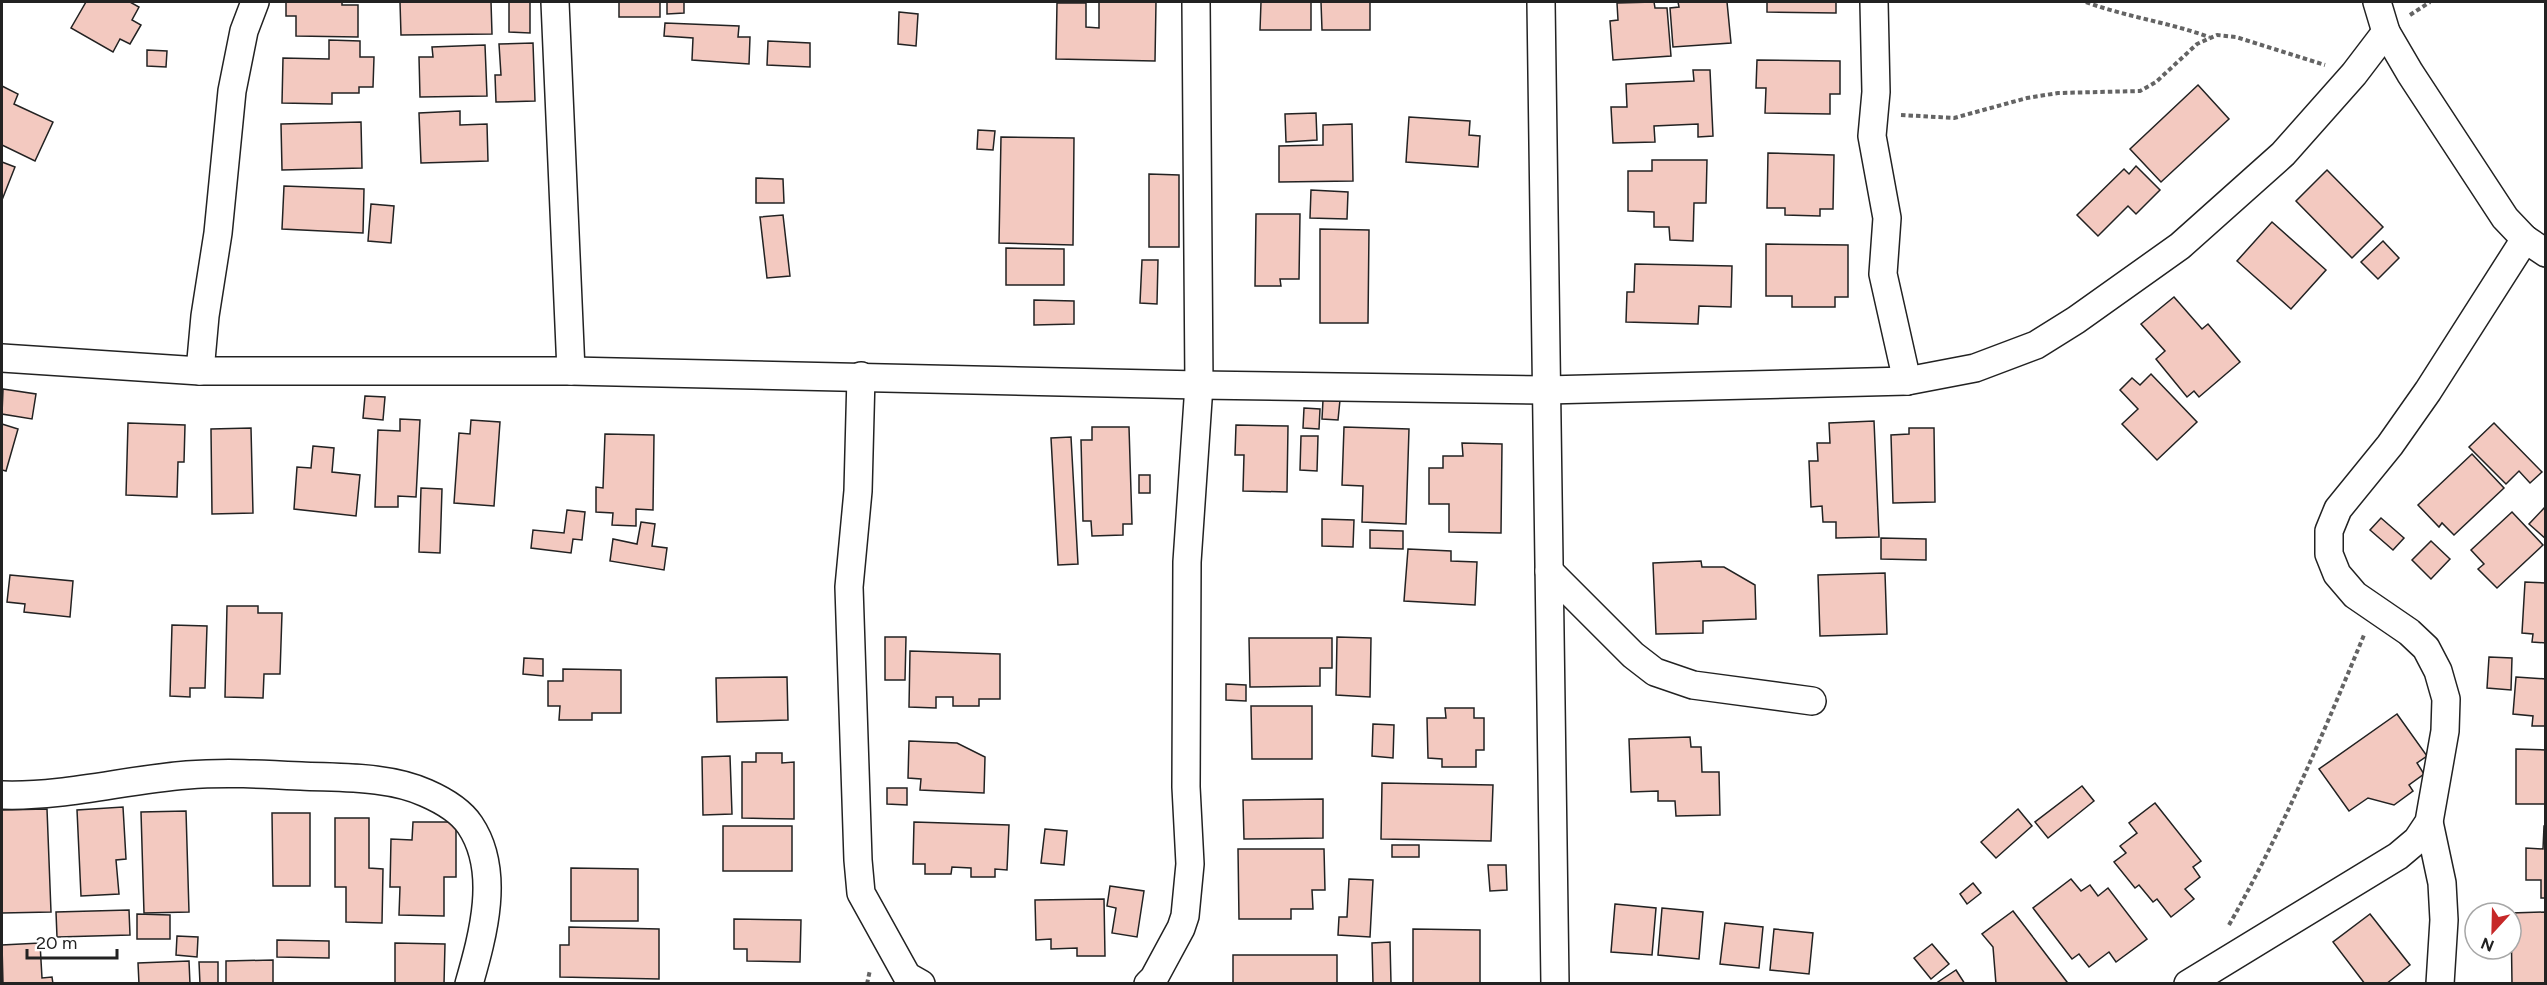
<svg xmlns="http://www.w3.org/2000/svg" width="2547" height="985" viewBox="0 0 2547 985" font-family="Figtree,sans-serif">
<rect width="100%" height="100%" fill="#fff"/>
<!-- building -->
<g fill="#f3c9c0" stroke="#222" stroke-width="1.5">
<polygon points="86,2 130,2 139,7 132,20 141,25 130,44 120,39 113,52 71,28"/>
<polygon points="286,2 342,2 342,5 358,5 358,37 296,36 296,16 286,16"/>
<polygon points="400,2 491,2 492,34 401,35"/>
<polygon points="509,2 530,2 530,33 509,32"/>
<rect x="619" y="2" width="41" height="15"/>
<polygon points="667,2 684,2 684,13 667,14"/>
<polygon points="1099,2 1156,2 1155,61 1056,59 1057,3 1086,3 1086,27 1099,28"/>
<polygon points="1261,2 1311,2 1311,30 1260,30"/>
<polygon points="1321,2 1370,2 1370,30 1322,30"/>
<polygon points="1654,2 1655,8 1667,8 1671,56 1613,60 1610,21 1618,20 1617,3"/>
<polygon points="1678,2 1727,2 1731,43 1673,47 1670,8 1679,7"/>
<polygon points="1767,2 1836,2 1836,13 1767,12"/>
<polygon points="899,12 918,14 916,46 898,44"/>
<polygon points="665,23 739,26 738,37 750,37 749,64 692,60 693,38 664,36"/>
<polygon points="329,40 360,41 360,57 374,57 373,87 359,87 359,93 332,93 332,104 282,103 283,58 329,59"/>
<polygon points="768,41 810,43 810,67 767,65"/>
<polygon points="533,43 535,101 496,102 495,75 501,75 499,44"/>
<polygon points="485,45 487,96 420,97 419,57 433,57 432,47"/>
<polygon points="147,50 167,51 166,67 147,66"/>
<polygon points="1757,60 1840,61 1840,94 1830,94 1830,114 1765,113 1766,88 1756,88"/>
<polygon points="1693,70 1710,70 1713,136 1698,137 1698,124 1654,126 1655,142 1613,143 1611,107 1627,107 1626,84 1694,81"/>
<polygon points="2198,85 2229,119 2161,182 2130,149"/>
<polygon points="2,86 18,94 14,104 53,122 35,161 2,145"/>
<polygon points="460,111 460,125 487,124 488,161 421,163 419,113"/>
<polygon points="1316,113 1317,140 1286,142 1285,114"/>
<polygon points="1409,117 1470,121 1469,135 1480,136 1478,167 1406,162"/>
<polygon points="361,122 362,168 282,170 281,124"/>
<polygon points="1352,124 1353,181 1279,182 1279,146 1323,145 1323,125"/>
<polygon points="978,130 995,131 993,150 977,149"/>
<polygon points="1001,137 1074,138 1073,245 999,243"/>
<polygon points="1768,153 1834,155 1833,209 1820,209 1820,216 1785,215 1785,208 1767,208"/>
<polygon points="1652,160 1707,160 1706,203 1694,203 1693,241 1670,240 1669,227 1654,227 1654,212 1628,211 1628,171 1652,171"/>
<polygon points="2,162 15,167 2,200"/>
<polygon points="2136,166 2160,190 2136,214 2128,206 2098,236 2077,215 2124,169 2129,174"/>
<polygon points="2327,170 2383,227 2352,258 2296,201"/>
<polygon points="1149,174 1179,175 1179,247 1149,247"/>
<polygon points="756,178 783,179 784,203 756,203"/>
<polygon points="284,186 364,189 363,233 282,229"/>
<polygon points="1311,190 1348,192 1347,219 1310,218"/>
<polygon points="371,204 394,206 391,243 368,241"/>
<polygon points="1256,214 1300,214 1299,279 1280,279 1281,286 1255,286"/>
<polygon points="783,215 790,276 767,278 760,217"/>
<polygon points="2272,222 2326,270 2291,309 2237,261"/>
<polygon points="1320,229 1369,230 1368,323 1320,323"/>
<polygon points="2383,241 2399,258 2378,279 2361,262"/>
<polygon points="1766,244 1848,245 1848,297 1835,297 1835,307 1792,307 1792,296 1766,296"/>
<polygon points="1006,248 1064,249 1064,285 1006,285"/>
<polygon points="1142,260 1158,260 1157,304 1140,303"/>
<polygon points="1635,264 1732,266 1731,307 1699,306 1698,324 1626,322 1627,292 1634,292"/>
<polygon points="2174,297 2202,329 2208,324 2240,362 2199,397 2194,391 2187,397 2156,359 2165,351 2141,324"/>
<polygon points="1034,300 1074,301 1074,324 1034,325"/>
<polygon points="2151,374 2197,422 2157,460 2122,424 2138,409 2120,390 2132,378 2140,385"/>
<polygon points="3,389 36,394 32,419 2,414"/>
<polygon points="365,396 385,397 383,420 363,418"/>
<polygon points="1323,400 1340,400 1338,420 1322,419"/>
<polygon points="1304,408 1320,409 1319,429 1303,428"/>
<polygon points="400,419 420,420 416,497 398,496 398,507 375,507 378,430 400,431"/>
<polygon points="471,420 500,422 494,506 454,503 459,433 470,434"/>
<polygon points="1874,421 1879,537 1836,538 1836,522 1823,522 1822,506 1811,507 1809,461 1818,461 1817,443 1830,443 1829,423"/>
<polygon points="128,423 185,425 184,462 178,462 177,497 126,495"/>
<polygon points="2494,423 2542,472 2530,483 2519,471 2506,484 2469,447"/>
<polygon points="2,424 18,429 6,471 2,470"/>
<polygon points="1236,425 1288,426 1287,492 1243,491 1244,455 1235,455"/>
<polygon points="1092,427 1129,427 1132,524 1123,524 1123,535 1092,536 1091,521 1083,521 1081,440 1092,440"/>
<polygon points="1344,427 1409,429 1406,524 1362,522 1363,486 1342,485"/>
<polygon points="251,428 253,513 212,514 211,429"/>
<polygon points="1909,428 1934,428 1935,502 1893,503 1891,435 1909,434"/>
<polygon points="605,434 654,435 653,510 636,509 636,526 612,525 613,513 596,512 596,487 603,488"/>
<polygon points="1301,436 1318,436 1317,471 1300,470"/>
<polygon points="1071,437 1078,564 1058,565 1051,438"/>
<polygon points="1462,443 1502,444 1501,533 1449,532 1449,504 1429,504 1429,468 1443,468 1443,456 1463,456"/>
<polygon points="313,446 334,448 332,472 360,475 356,516 294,509 297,467 311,468"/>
<polygon points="2472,454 2504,488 2454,535 2442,523 2439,527 2418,505"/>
<rect x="1139" y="475" width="11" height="18"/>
<polygon points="421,488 442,489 440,553 419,552"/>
<polygon points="2546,506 2546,539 2529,524"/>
<polygon points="567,510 585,512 582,540 573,539 571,553 531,548 533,530 564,533"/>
<polygon points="2512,512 2543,545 2497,588 2478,569 2484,564 2471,550"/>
<polygon points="2381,518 2404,538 2393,550 2370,530"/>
<polygon points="1322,519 1354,520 1353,547 1322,546"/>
<polygon points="641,522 655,524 652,546 667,548 664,570 610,561 613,539 637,544"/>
<polygon points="1370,530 1403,531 1403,549 1370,548"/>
<polygon points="1881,538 1926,539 1926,560 1881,559"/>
<polygon points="2431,541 2450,559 2431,579 2412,560"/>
<polygon points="1408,549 1451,551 1451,561 1477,562 1475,605 1404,601"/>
<polygon points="1701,561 1702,567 1724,567 1755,585 1756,619 1703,621 1703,633 1656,634 1653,563"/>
<polygon points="1885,573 1887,634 1820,636 1818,575"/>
<polygon points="10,575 73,581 70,617 24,612 25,604 7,602"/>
<polygon points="2525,582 2546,583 2546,643 2532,642 2533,634 2522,633"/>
<polygon points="227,606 258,606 258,613 282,613 280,674 264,674 263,698 225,697"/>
<polygon points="172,625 207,626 205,688 190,688 190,697 170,696"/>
<polygon points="885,637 906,637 905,680 885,680"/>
<polygon points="1337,637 1371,638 1370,697 1336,695"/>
<polygon points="1249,638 1332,638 1332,668 1320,668 1320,686 1250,687"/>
<polygon points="910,651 1000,654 1000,699 979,699 979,706 953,706 953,697 936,697 936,708 909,707"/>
<polygon points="2489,657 2512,658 2511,690 2487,688"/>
<polygon points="524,658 543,659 543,676 523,674"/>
<polygon points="563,669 621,670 621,713 592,713 592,720 559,720 560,706 548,706 548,681 563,681"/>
<polygon points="787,677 788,720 717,722 716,678"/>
<polygon points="2516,677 2546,679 2546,726 2532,726 2533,716 2513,714"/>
<polygon points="1226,684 1246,685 1246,701 1226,700"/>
<polygon points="1251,706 1312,706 1312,759 1252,759"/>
<polygon points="1445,708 1474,708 1474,718 1484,718 1484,750 1476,750 1476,767 1442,767 1442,759 1428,758 1427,718 1446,718"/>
<polygon points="2397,714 2427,756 2417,763 2424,774 2409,785 2413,791 2394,805 2368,798 2349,811 2319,769"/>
<polygon points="1373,724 1394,725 1393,758 1372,756"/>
<polygon points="1690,737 1691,747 1701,747 1702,772 1719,772 1720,815 1676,816 1675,801 1658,801 1658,791 1631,792 1629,739"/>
<polygon points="909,741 957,743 985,757 984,793 920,790 921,779 908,778"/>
<polygon points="2516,749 2546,750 2546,804 2516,804"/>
<polygon points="756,753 782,753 782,763 794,762 794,819 742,818 742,762 756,762"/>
<polygon points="730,756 732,814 703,815 702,757"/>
<polygon points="1382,783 1493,785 1491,841 1381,839"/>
<polygon points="2082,786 2094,801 2048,838 2035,822"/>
<polygon points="887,788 907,788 907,805 887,804"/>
<polygon points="1323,799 1323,838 1244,839 1243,800"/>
<polygon points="2155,803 2201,861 2193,867 2200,877 2185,889 2194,899 2171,917 2157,899 2153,902 2139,885 2135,888 2114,862 2126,853 2120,846 2137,833 2129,823"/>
<polygon points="123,807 126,859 116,860 119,894 81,896 77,810"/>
<polygon points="47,809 51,912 2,913 2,810"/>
<polygon points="2018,809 2032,826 1996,858 1981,842"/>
<polygon points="186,811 189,912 144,913 141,812"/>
<polygon points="272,813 310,813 310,886 273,886"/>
<polygon points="335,818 369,818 369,868 383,869 382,923 346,922 346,887 335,887"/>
<polygon points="413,822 456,822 456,877 444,877 444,916 399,915 400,887 390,887 391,839 412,840"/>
<polygon points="914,822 1009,825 1007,870 995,869 995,877 971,877 971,868 952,867 951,874 925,874 925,864 913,864"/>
<rect x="723" y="826" width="69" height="45"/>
<polygon points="2544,826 2546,826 2546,898 2541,898 2541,880 2526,880 2526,848 2543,849"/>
<polygon points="1045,829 1067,831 1064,865 1041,863"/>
<rect x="1392" y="845" width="27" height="12"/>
<polygon points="1238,849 1324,849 1325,890 1312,890 1313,909 1291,909 1291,919 1239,919"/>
<polygon points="1488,865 1506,865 1507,890 1490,891"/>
<polygon points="571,868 638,869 638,921 571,921"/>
<polygon points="1349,879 1373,880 1370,937 1338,935 1339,917 1347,917"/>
<polygon points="2071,879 2081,891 2090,885 2098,896 2108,888 2147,939 2116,962 2109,952 2089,967 2079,954 2072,959 2033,908"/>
<polygon points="1973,883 1981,893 1967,904 1960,894"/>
<polygon points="1110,886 1144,891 1137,937 1112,933 1116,908 1107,906"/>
<polygon points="1104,899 1105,956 1077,956 1077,948 1051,949 1051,939 1036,940 1035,900"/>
<polygon points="1615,904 1656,908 1652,955 1611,952"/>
<polygon points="1662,908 1703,912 1699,959 1658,955"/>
<polygon points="129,910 130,935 57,937 56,912"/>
<polygon points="2013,911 2067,982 2065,984 1996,984 1993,947 1982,934"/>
<polygon points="2546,912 2546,984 2512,984 2511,913"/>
<polygon points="137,914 170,915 170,939 137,939"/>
<polygon points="2370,914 2410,965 2386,984 2365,984 2333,942"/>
<polygon points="734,919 801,920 800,962 747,961 747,949 734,949"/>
<polygon points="1725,923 1763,927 1759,968 1720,964"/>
<polygon points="569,927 659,929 659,979 560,977 560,945 569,945"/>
<polygon points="1413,929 1480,930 1480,984 1413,984"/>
<polygon points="1774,929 1813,933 1809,974 1770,970"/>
<polygon points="177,936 198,937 197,957 176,955"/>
<polygon points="277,940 329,941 329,958 277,957"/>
<polygon points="1390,942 1391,983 1373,984 1372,943"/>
<polygon points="40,943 42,978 52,977 53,984 3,984 2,945"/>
<polygon points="395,943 445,944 444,984 395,984"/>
<polygon points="1932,944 1949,964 1931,979 1914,958"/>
<rect x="1233" y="955" width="104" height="29"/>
<polygon points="273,960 273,984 226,984 226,961"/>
<polygon points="189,961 190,984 139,984 138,963"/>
<polygon points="199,962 218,962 218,984 200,984"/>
<polygon points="1956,970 1965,984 1935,984"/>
</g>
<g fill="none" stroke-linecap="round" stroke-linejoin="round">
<!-- minor casing -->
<g stroke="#222" stroke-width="30">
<g id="minor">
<polyline points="555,2 571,371"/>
<polyline points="1541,2 1555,984"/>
<polyline points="1874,2 1876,92 1872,136 1887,218 1883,274 1907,381"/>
<polyline points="2377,2 2386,32 2410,73 2505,218 2525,239 2546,253"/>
<polyline points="2,358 200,371 571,371 1199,385 1546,390 1907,381 1975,368 2036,345 2076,320 2180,246 2283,154 2354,74 2386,32"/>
<polyline points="200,371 205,316 218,233 232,91 244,31 255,2"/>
<polyline points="861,376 858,491 849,587 858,860 861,893 907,976 921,984"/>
<polyline points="1549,571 1633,655 1655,672 1693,685 1812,701"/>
<path d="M2,795C65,797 124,780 187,775C224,772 263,774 301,776C341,778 389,776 426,793C442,800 460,810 470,825C501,871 483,935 469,984"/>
<polyline points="2429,822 2442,883 2444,920 2440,984"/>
<polyline points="1148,984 1154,978 1181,928 1185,916 1190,864 1186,787 1187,562 1199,385 1196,2"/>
<polyline points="2188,984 2398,856 2417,840 2429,822 2445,731 2446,699 2438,671 2426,648 2409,632 2355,595 2337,574 2329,554 2329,531 2338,509 2390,445 2428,391 2525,239"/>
</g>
</g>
<!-- path -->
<g stroke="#646464" stroke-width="4" stroke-dasharray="4.5 3" stroke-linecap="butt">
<path d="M2086,2C2126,17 2168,22 2209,37"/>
<polyline points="2410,15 2430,2"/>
<polyline points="1901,115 1954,118 2027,98 2058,93 2140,91 2156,82 2197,44 2217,35 2236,37 2325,65"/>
<path d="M2229,925C2282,832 2323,734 2364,635"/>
<polyline points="867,984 870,970"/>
</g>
<!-- minor -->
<use href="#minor" stroke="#fff" stroke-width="27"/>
</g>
<!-- border -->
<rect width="2547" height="985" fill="none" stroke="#222222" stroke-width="6"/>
<!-- north arrow -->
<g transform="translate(2493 931) rotate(202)"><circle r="28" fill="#ffffff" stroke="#a7a7a7" stroke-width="1.5"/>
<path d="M0-4.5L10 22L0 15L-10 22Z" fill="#c62828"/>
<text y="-9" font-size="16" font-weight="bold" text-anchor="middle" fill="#222222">N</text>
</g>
<!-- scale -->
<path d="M27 949v9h90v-9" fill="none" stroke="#222222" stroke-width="3"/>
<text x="36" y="949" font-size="18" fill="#222222" stroke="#ffffff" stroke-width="4.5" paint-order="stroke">20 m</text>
</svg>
